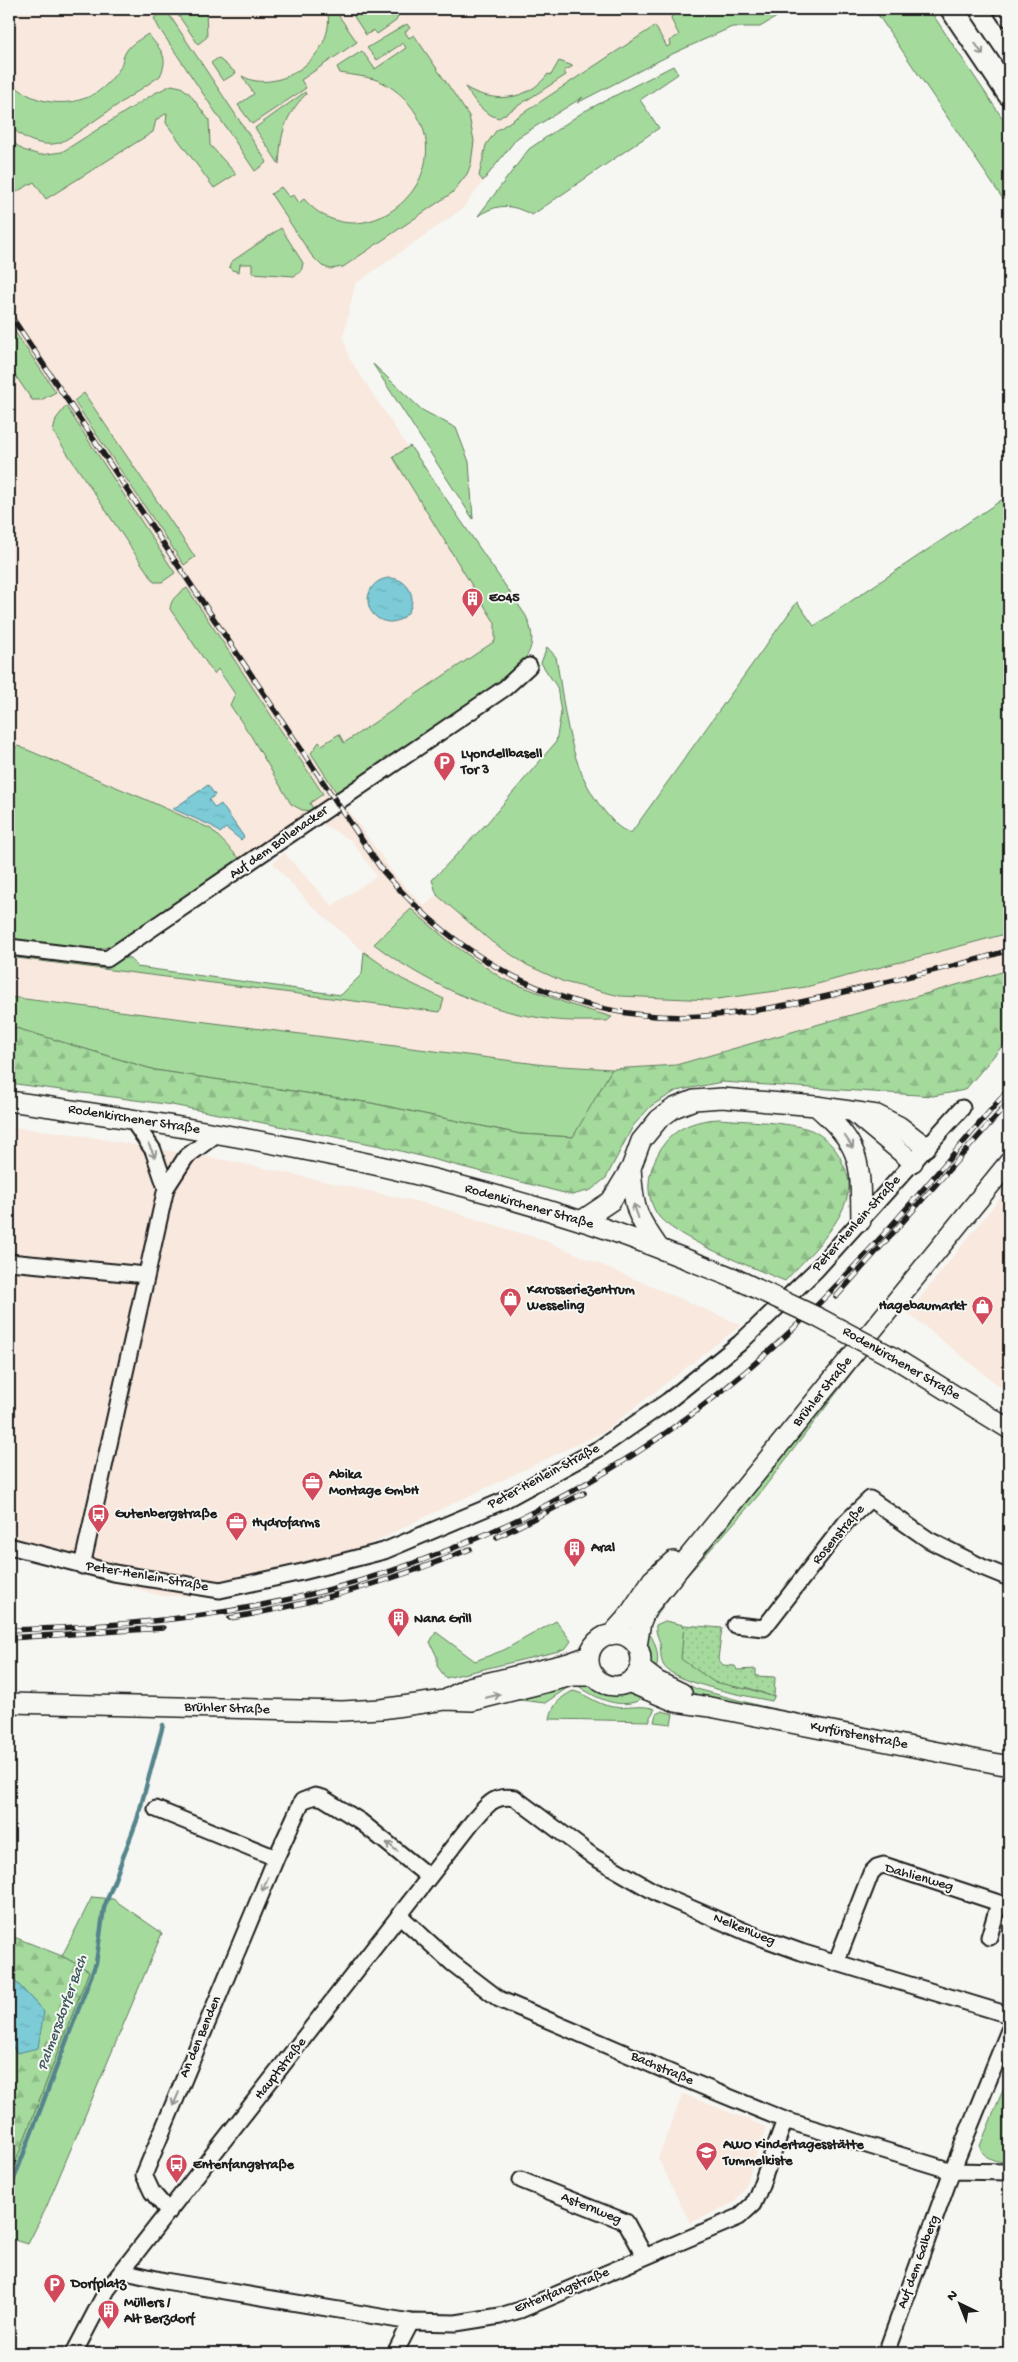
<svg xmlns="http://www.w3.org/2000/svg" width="1018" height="2362" font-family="'Gochi Hand',sans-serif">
	<defs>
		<pattern id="forest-firs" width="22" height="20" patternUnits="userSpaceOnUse" patternTransform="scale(1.25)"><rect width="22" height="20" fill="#a5da9d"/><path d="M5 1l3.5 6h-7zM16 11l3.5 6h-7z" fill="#8dba87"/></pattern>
		<pattern id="garden-dots" width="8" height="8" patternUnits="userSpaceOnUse" patternTransform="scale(1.25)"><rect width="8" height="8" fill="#a5da9d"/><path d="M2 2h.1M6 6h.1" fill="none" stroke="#8dba87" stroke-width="1.8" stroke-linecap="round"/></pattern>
		<pattern id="water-ripples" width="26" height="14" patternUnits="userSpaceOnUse" patternTransform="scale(1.25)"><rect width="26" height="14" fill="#7bcbd7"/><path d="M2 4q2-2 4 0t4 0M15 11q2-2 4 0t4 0" fill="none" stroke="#6aaeb8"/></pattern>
	</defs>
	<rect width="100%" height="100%" fill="#f6f6f2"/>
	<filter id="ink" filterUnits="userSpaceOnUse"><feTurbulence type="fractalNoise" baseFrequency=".02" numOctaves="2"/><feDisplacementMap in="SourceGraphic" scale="10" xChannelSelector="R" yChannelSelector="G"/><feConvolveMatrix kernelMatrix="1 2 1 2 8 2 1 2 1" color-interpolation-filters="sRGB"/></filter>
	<g filter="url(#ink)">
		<path fill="#f8e8dd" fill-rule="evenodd" d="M 9,9 L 729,9 L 669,41 L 671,45 L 667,47 L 665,43 L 517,138 L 462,209 L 355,284 L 343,337 L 349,358 L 521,619 L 328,799 L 329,801 L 240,859 L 211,829 L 147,800 L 18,746 L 9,752 L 9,214 L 11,212 L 9,207 L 9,196 L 35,182 L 46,199 L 155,93 L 63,152 L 40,155 L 23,150 L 9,139 L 9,120 L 15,130 L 72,136 L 160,76 L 165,66 L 127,49 L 120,68 L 106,85 L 84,98 L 64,103 L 41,101 L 16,89 L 9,80 ZM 84,393 L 113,436 L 195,558 L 74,401 ZM 53,432 L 175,573 L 162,582 L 154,581 ZM 176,595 L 270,724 L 235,694 L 170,609 L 171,602 Z
			M 347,808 L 396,877 L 424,906 L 437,895 L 492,942 L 527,965 L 564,982 L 1000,937 L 1009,933 L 1009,970 L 676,1065 L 612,1069 L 545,1065 L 9,997 L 9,957 L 440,1012 L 443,999 L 402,979 L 364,952 L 308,902 L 273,863 L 284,853 L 332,906 L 377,876 L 351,840 L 322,824 Z
			M 9,1127 L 66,1133 L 235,1162 L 428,1204 L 523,1234 L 534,1236 L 741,1325 L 603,1432 L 416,1521 L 300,1580 L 231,1596 L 163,1596 L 14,1556 L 9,1554 Z
			M 1009,1187 L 1009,1394 L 908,1313 Z
			M 683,2094 L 766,2127 L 745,2186 L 735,2202 L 690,2223 L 658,2158 Z"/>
		<path fill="#a5da9d" stroke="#607b5c" d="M 174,9 L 206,9 L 207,37 L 198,44 Z
			M 327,9 L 334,9 L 357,42 L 301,80 L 306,88 L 252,124 L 238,105 L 254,94 L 242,76 C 246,78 252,81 257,81 C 294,86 337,47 327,9 Z
			M 349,9 L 396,9 L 399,14 L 396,21 L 377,34 L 374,30 L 366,35 Z
			M 682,9 L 790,9 L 760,27 L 732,27 L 670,55 L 577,103 L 583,97 L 517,138 L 483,181 L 479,176 L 486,145 L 496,131 L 655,26 L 667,47 L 670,45 L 669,41 L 679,35 L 671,19 L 672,15 Z
			M 874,9 L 929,9 L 1009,128 L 1009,208 Z
			M 166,10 L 267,162 L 255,171 L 159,28 L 154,18 Z
			M 407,24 L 410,28 L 405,32 L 409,38 L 414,35 L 469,116 L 474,141 L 471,164 L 467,174 L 452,193 L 343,267 L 330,269 L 322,266 L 312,256 L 271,194 L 281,187 L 289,197 L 294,195 L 299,203 L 304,199 C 363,267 467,176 410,105 C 402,94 387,83 374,79 C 363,76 351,75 340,73 L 337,67 L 362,51 L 375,69 L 406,48 L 403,43 L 377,60 L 367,48 Z
			M 148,34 C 160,50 170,56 160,76 L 72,136 C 68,138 63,142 58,143 C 42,148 13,137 9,119 C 6,107 9,92 9,80 C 33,108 82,111 108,83 C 112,78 117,73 120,68 C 123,62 123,55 127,50 C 131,44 142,38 148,34 Z
			M 218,58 L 236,73 L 223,81 L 211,63 Z
			M 559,61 L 573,66 L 564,71 L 566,75 L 499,118 C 482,114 475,101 465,87 C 493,104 528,101 548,74 L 551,75 Z
			M 673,66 L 678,74 L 640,100 L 659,128 L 532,215 C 511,204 498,203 478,216 L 529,149 L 583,112 Z
			M 172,85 L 181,87 L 189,93 L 209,120 L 210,145 L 236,174 L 214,188 L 166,123 L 167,113 L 156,120 L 153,132 L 46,199 L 34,182 L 9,196 L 9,139 L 23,150 L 40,155 L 62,152 L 155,93 Z
			M 305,92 L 306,94 C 284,117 281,133 279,164 L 255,128 Z
			M 281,228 L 303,263 L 301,272 L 294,276 L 252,273 L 252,264 L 240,264 L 239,272 L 232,270 L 229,267 L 231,262 Z
			M 9,323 L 56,392 L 41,400 L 32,400 L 9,366 Z
			M 373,364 L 422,410 L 456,428 L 469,462 L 473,519 Z
			M 84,393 L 195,557 L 184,565 L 74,401 Z
			M 66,406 L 175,573 L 162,582 L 154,582 L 53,432 L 56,419 Z
			M 410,446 L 526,616 C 539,644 529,656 510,677 L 338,795 L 311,753 L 319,742 L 322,745 L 339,734 L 344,743 L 495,641 L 495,623 L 393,457 Z
			M 1009,495 L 1009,933 L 806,987 L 710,1000 L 620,996 L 564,982 L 527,965 L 492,942 L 437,895 L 432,880 L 487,823 L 556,742 L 561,713 L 557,687 L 541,663 L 547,647 L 556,657 C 566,713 568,767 605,812 C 614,822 618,829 631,833 L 797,602 L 814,626 Z
			M 187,588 L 323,794 L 310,803 L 314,811 L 302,810 L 291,804 L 251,736 L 230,705 L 235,694 L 218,669 L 214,674 L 170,609 C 171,598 178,594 187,588 Z
			M 18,746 L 147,800 L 211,829 L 240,859 L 115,945 L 96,950 L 9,940 L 9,752 Z
			M 411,909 L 451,943 L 503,979 L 571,1005 L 612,1017 L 607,1021 C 586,1021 562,1022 541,1018 C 482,1010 421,980 374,944 Z
			M 364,952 L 402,979 L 444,999 L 440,1012 L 9,957 L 9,954 L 110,966 L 124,958 L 130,958 L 137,967 L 341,995 L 362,974 Z
			M 9,997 L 545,1065 L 612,1069 L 574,1137 L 520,1134 L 371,1103 L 155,1070 L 9,1026 Z
			M 859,1359 L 861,1361 L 757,1497 L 677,1587 L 650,1624 L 649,1616 L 670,1588 L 751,1495 Z
			M 556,1621 L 571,1641 L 566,1648 L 559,1651 L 446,1678 L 437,1666 L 437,1657 L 430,1642 L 436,1632 L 475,1661 L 504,1650 Z
			M 665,1621 L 684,1625 L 682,1659 L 746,1688 L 774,1697 L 772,1701 C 751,1697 674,1683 664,1666 C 660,1660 661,1650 660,1643 C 658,1637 655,1631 656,1625 Z
			M 647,1631 C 656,1640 661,1660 655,1671 C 646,1662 642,1643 647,1631 Z
			M 663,1673 L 697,1689 L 768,1708 L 767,1709 L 698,1695 L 660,1676 Z
			M 577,1685 L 592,1685 L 602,1691 L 615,1693 L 635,1690 L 645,1693 L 638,1701 C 616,1709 594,1697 577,1685 Z
			M 570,1686 L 545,1703 L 520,1700 L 497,1701 Z
			M 573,1691 C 587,1694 595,1704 613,1707 C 627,1709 642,1704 655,1709 L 650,1717 L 650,1721 L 550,1719 C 552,1706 560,1697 573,1691 Z
			M 662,1711 L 673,1714 L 671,1724 L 654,1722 L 656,1714 Z
			M 92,1897 L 113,1899 L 162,1933 L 46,2208 L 28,2244 L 9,2238 L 9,2179 L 89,1971 L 62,1956 Z
			M 1009,2075 L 1009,2163 C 997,2161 983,2160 980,2146 Z"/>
		<path fill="url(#forest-firs)" stroke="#607b5c" d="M 1009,970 L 1009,1038 L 965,1090 L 933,1096 L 722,1082 L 676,1091 L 651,1106 L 633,1126 L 606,1178 L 591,1190 L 572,1195 L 381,1146 L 172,1105 L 9,1083 L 9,1026 L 155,1070 L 371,1103 L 520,1134 L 573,1137 L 612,1069 L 676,1065 Z
			M 719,1119 C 742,1121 791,1122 811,1130 C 824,1136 837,1148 842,1162 C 846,1170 849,1178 849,1187 C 846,1222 807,1257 785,1281 C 757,1269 671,1237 657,1214 C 644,1193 648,1172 659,1152 C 671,1129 694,1120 719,1119 Z
			M 9,1935 L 62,1956 L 89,1971 L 9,2179 L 9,2041 L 17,2053 L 44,2012 L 14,1980 L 9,1978 Z"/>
		<path fill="url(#garden-dots)" stroke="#607b5c" d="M 684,1625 L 722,1628 L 718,1659 L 723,1665 L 735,1666 L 737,1670 L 756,1669 L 756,1676 L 775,1677 L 774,1697 L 746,1687 L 746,1689 L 714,1682 L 681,1659 Z"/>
		<path fill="url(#water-ripples)" stroke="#55858c" d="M368 600a22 22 0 1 1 44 0a22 22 0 1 1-44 0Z
			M 208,785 L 215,795 L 209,800 L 215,808 L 221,804 L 244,837 L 241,840 L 226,828 L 220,833 L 212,826 L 173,809 Z
			M 9,1978 L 14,1980 L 44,2012 L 38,2048 L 17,2053 L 9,2041 Z"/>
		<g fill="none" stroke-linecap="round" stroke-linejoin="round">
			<path stroke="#55858c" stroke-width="4.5" d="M 9,2192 L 96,1963 L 104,1908 L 137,1820 L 163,1725"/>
			<defs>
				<path id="minor" d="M 9,947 L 107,959 L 505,688 L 529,666
					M 131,1118 L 153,1150 L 166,1188
					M 9,1262 L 146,1275
					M 9,1546 L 114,1573 L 220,1590 L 302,1572 L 384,1551 L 503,1501 L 600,1448 L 668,1401 L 740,1343 L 816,1270 L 962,1108
					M 82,1566 L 166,1188 L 186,1157 L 218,1133
					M 735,1625 L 764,1628 L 846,1522 L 870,1499 L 929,1540 L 982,1567 L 1009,1578
					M 156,1809 L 276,1858
					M 399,1915 L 452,1963 L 499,1999 L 692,2082 L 785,2120 L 952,2171 L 1009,2172
					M 836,1963 L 871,1873 L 877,1867 L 884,1865 L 999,1903 L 989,1937
					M 521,2180 L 626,2222 L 645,2257
					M 169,2212 L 152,2192 L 144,2175 L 276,1858 L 302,1801 L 315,1796 L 323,1798 L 360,1821 L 429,1877
					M 122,2271 L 165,2281 L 411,2322 L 456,2323 L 500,2316 L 520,2310 L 739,2217 L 753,2204 L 758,2193 L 785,2120
					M 74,2353 L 107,2290 L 473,1821 C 487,1806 493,1794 515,1798 L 594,1857 L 660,1895 L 751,1934 L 801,1952 L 1009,2015
					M 395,2353 L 411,2322
					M 886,2353 L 952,2171 L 1009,2030"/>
				<path id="major" d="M 9,1101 C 202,1128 396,1161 582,1221 C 633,1237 683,1258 734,1278
					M 816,1106 C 863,1147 860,1162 861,1221
					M 853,1112 L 913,1162
					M 631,1168 C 634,1209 635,1214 659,1248
					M 581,1221 L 611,1201 L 631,1168 L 641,1141 L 659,1119 L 674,1108 L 694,1100 L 722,1098 L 816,1106 L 877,1115 L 899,1126 L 926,1147
					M 896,1359 L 1009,1429
					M589 1660a26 26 0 1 1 52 0a26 26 0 1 1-52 0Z
					M 611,1635 L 628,1616 L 652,1580 L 673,1561
					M 637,1646 L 641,1622 L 647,1608 L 1009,1162
					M 640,1668 L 657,1681 L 682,1693
					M 628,1682 L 676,1702 L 710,1707 L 1009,1766
					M 445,1700 L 469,1687 L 569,1663 L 589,1656
					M 9,1703 L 342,1711 L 381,1709 L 445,1700 L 472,1701 L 572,1676 L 594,1676"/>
				<path id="highway" d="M 952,9 L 1009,94
					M 1005,9 L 1009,15"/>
			</defs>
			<use href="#minor" stroke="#1c1c1c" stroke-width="19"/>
			<use href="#major" stroke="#1c1c1c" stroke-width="22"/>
			<use href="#highway" stroke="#1c1c1c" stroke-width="26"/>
			<use href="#minor" stroke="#f6f6f2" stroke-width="15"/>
			<use href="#major" stroke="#f6f6f2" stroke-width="19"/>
			<use href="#highway" stroke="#f6f6f2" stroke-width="22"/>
			<defs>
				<path id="rail" d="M 9,313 L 382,870 C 464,966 575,1024 703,1016 C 760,1013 815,999 870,986 C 916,974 964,965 1009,950
					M 836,1297 L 1009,1102
					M 497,1537 L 584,1493
					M 230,1618 C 313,1604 392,1581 470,1549
					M 9,1630 C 92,1627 175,1622 257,1606 C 457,1568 647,1469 794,1328 C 871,1254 939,1170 1009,1089
					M 9,1638 L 163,1628"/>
			</defs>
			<use href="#rail" stroke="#1c1c1c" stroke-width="5.5"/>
			<use href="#rail" stroke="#f6f6f2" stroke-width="4" stroke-dasharray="11" stroke-linecap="butt"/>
			<defs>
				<path id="major-bridge" d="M 734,1278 L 817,1317 L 896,1359"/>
			</defs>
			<use href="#major-bridge" stroke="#1c1c1c" stroke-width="22" stroke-linecap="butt"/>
			<use href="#major-bridge" stroke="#f6f6f2" stroke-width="19"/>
		</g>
		<defs><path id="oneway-shaft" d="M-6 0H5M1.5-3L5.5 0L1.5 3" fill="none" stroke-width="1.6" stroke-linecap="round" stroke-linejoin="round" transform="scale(1.25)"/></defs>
		<g stroke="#949492">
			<use href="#oneway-shaft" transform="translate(979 49) rotate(56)"/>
			<use href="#oneway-shaft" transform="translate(849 1142) rotate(56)"/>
			<use href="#oneway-shaft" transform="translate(152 1151) rotate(64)"/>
			<use href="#oneway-shaft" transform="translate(636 1211) rotate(-109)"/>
			<use href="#oneway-shaft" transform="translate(493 1696) rotate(-14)"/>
			<use href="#oneway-shaft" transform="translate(392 1847) rotate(-141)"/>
			<use href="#oneway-shaft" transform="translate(265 1884) rotate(113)"/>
			<use href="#oneway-shaft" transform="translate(176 2099) rotate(113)"/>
		</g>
	</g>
	<defs>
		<symbol id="building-pin" viewBox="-11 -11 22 30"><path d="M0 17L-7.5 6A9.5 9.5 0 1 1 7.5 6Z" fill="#d1495b" stroke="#f6f6f2"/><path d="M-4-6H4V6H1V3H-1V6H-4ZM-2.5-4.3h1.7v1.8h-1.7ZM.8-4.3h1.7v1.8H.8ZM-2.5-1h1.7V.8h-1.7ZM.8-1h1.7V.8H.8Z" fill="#fff"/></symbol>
		<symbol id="parking-pin" viewBox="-11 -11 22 30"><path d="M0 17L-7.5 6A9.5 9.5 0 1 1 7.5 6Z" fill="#d1495b" stroke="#f6f6f2"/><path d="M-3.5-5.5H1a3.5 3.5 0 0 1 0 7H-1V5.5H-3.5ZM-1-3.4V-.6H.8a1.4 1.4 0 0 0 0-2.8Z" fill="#fff"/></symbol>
		<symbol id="shop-pin" viewBox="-11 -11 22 30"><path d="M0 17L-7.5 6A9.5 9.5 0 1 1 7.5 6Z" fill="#d1495b" stroke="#f6f6f2"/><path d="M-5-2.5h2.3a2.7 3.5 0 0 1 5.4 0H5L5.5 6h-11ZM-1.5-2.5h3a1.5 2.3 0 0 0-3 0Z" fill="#fff"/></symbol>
		<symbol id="office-pin" viewBox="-11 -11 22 30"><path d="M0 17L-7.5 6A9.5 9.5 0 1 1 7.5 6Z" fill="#d1495b" stroke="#f6f6f2"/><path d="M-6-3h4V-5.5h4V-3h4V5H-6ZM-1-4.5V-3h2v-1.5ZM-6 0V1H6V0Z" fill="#fff"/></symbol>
		<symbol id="bus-pin" viewBox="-11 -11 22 30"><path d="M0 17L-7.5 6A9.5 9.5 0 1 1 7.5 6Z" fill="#d1495b" stroke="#f6f6f2"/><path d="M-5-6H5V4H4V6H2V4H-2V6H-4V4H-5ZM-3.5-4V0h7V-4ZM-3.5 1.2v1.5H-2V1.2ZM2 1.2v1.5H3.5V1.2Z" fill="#fff"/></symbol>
		<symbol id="school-pin" viewBox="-11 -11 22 30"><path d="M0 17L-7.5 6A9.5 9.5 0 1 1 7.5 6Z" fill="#d1495b" stroke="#f6f6f2"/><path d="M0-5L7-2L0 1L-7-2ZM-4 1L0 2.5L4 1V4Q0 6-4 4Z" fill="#fff"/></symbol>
	</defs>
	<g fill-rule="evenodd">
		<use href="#building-pin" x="460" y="586" width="25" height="34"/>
		<use href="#parking-pin" x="432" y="750" width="25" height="34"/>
		<use href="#shop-pin" x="498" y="1286" width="25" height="34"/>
		<use href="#shop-pin" x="970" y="1294" width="25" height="34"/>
		<use href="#office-pin" x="300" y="1470" width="25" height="34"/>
		<use href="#bus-pin" x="86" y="1502" width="25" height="34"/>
		<use href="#office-pin" x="224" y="1510" width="25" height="34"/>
		<use href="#building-pin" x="562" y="1536" width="25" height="34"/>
		<use href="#building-pin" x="386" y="1606" width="25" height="34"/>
		<use href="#school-pin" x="694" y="2140" width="25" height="34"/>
		<use href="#bus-pin" x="164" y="2152" width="25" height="34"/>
		<use href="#parking-pin" x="42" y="2272" width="25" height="34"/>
		<use href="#building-pin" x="96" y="2298" width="25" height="34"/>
	</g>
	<g text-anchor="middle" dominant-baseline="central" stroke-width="4" stroke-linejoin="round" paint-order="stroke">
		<g font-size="14" font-weight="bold" fill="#1c1c1c" stroke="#f6f6f2" text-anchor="start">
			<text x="489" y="598">E045</text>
			<text x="461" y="754">Lyondellbasell<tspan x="461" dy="16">Tor 3</tspan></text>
			<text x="527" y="1290">Karosseriezentrum<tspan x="527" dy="16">Wesseling</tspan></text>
			<text x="966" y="1306" text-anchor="end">Hagebaumarkt</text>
			<text x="329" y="1475">Abika<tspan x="329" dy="16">Montage GmbH</tspan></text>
			<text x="115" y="1514">Gutenbergstraße</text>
			<text x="252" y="1523">Hydrofarms</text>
			<text x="591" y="1548">Aral</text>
			<text x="414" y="1619">Nana Grill</text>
			<text x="723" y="2145">AWO Kindertagesstätte<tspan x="723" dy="16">Tummelkiste</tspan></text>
			<text x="193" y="2165">Entenfangstraße</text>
			<text x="71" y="2284">Dorfplatz</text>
			<text x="124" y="2303">Müllers /<tspan x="124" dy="16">Alt Berzdorf</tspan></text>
		</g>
		<g font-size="14" fill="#1c1c1c" stroke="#f6f6f2">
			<text transform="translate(279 843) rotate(-35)">Auf dem Bollenacker</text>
			<text transform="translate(134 1120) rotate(9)">Rodenkirchener Straße</text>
			<text transform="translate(529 1207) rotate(16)">Rodenkirchener Straße</text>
			<text transform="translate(857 1224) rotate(-48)">Peter-Henlein-Straße</text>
			<text transform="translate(901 1364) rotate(30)">Rodenkirchener Straße</text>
			<text transform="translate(823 1392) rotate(-51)">Brühler Straße</text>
			<text transform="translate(544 1477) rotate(-28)">Peter-Henlein-Straße</text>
			<text transform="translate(839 1535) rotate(-50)">Rosenstraße</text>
			<text transform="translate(147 1577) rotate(10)">Peter-Henlein-Straße</text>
			<text transform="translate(227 1709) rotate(2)">Brühler Straße</text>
			<text transform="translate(859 1736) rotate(11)">Kurfürstenstraße</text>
			<text transform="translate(919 1878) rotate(16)">Dahlienweg</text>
			<text transform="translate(744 1930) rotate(22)">Nelkenweg</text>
			<text transform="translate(201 2037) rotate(-67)">An den Benden</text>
			<text transform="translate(281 2069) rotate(-52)">Hauptstraße</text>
			<text transform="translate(662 2069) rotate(23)">Bachstraße</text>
			<text transform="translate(591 2209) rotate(22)">Asternweg</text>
			<text transform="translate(919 2262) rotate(-70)">Auf dem Galberg</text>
			<text transform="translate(562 2291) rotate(-22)">Entenfangstraße</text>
		</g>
		<g font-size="15" font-style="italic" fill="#3d595d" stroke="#f6f6f2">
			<text transform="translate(63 2013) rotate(-70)">Palmersdorfer Bach</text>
		</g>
	</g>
	<rect width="1018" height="2362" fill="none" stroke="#f6f6f2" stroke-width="30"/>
	<rect x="15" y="15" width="988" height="2332" fill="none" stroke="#1c1c1c" stroke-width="2" filter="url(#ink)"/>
	<g transform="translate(960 2304) rotate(317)" stroke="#f6f6f2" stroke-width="4" paint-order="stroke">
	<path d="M0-4L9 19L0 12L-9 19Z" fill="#1c1c1c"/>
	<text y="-8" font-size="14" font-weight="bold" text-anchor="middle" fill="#1c1c1c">N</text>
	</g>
</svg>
